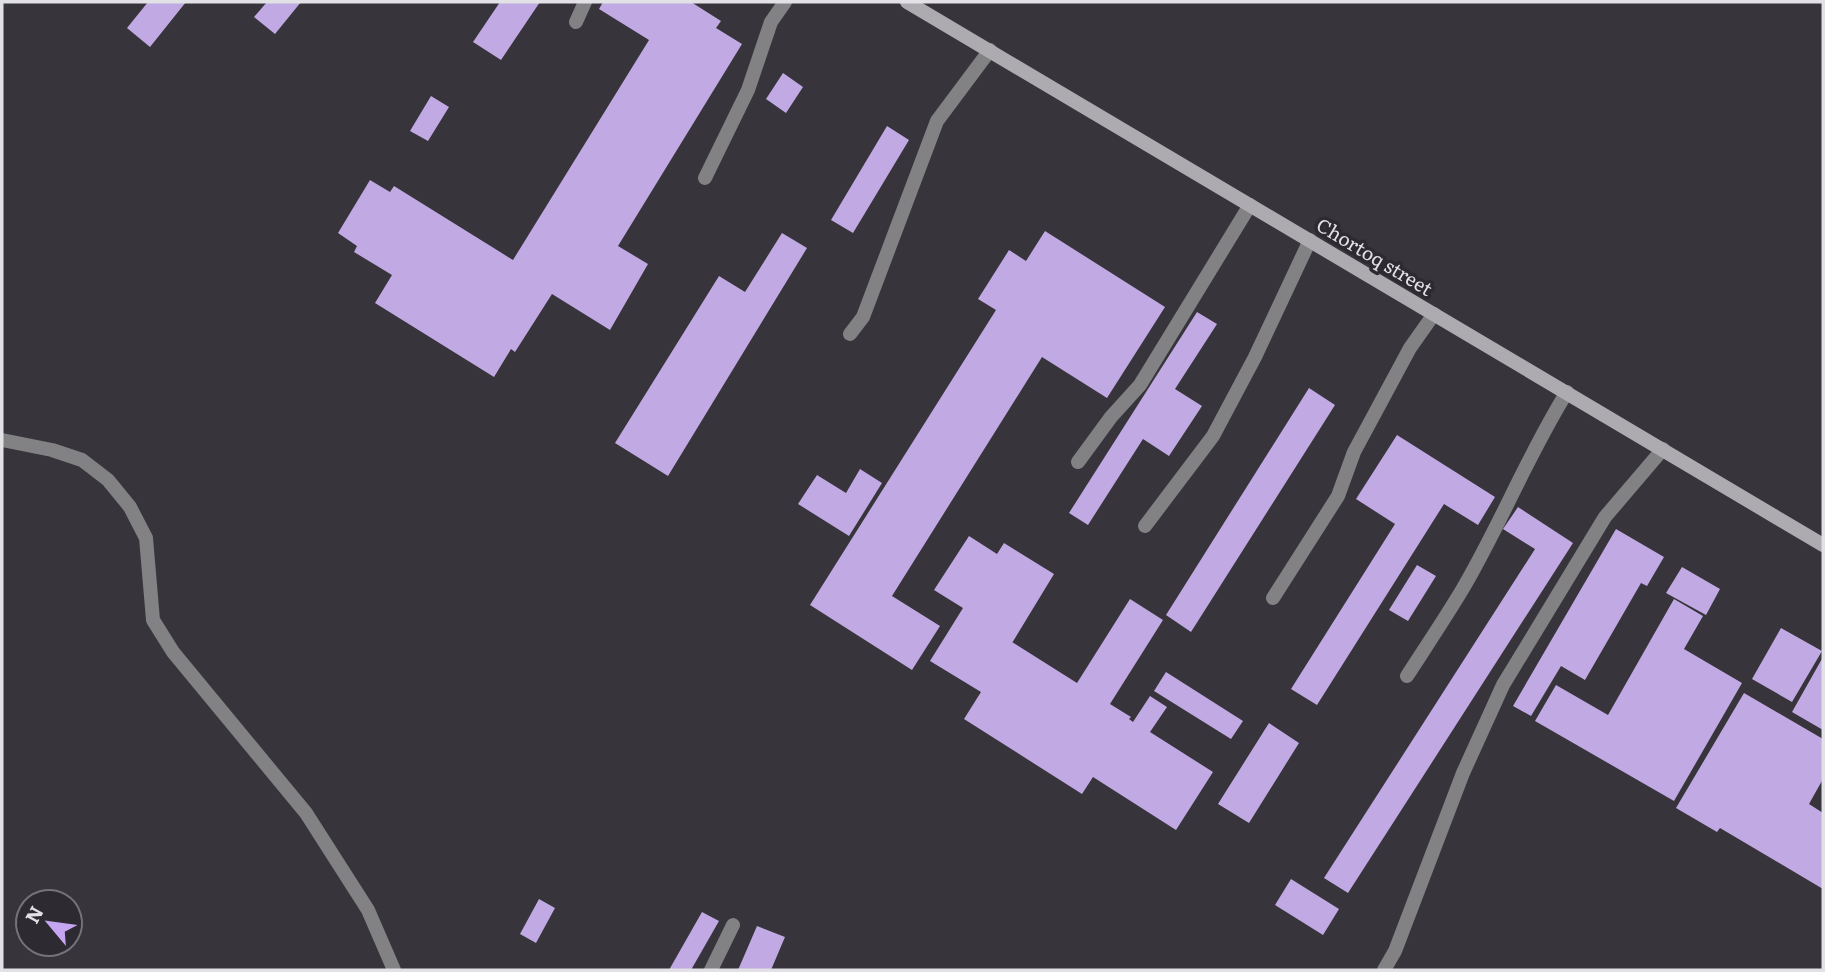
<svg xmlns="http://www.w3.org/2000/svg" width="1825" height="972" font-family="Literata,serif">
	<rect width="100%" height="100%" fill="#37343b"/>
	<path fill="#c1a9e3" d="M 148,2 L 186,2 L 150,47 L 127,28 Z
		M 267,2 L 301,2 L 275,34 L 254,17 Z
		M 500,2 L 540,2 L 501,60 L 473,42 Z
		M 603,2 L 691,2 L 721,21 L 716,28 L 742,44 L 618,246 L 648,264 L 610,330 L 552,294 L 515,352 L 511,349 L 494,377 L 375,303 L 392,275 L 354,252 L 357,246 L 338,233 L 370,180 L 390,192 L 394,186 L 513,260 L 649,40 L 599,9 Z
		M 783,73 L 803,87 L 786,113 L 766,99 Z
		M 431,96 L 449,107 L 428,141 L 410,131 Z
		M 887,126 L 909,140 L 853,233 L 831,220 Z
		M 1045,231 L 1165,307 L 1107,398 L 1042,357 L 892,596 L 940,626 L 912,670 L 810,605 L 996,310 L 978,299 L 1009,250 L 1026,261 Z
		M 782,233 L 807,248 L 668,476 L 615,443 L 719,276 L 745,292 Z
		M 1197,312 L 1217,324 L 1175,389 L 1202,406 L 1169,456 L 1143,439 L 1088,525 L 1069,513 Z
		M 1309,388 L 1335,405 L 1191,632 L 1166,615 Z
		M 1397,435 L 1495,497 L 1478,525 L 1444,504 L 1317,705 L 1291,689 L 1395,524 L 1356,499 Z
		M 860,469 L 882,483 L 849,536 L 798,504 L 817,475 L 846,493 Z
		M 1518,507 L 1573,543 L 1348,893 L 1324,878 L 1535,549 L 1503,529 Z
		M 1616,529 L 1664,557 L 1647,586 L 1641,583 L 1585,680 L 1561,666 L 1531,716 L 1513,706 Z
		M 969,536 L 997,554 L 1004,543 L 1054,574 L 1006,653 L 1012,642 L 1077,683 L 1130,599 L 1163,620 L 1110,704 L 1131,717 L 1129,719 L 1133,722 L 1150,696 L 1167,707 L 1150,732 L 1213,772 L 1176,830 L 1093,777 L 1082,794 L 964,719 L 981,692 L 930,661 L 963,608 L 934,590 Z
		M 1417,565 L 1436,576 L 1408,621 L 1389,610 Z
		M 1682,567 L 1720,589 L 1706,615 L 1666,593 Z
		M 1674,599 L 1703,616 L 1684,649 L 1742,683 L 1674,801 L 1535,721 L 1556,685 L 1608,715 Z
		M 1781,628 L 1822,651 L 1792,702 L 1752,679 Z
		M 1823,657 L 1823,730 L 1792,712 Z
		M 1166,672 L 1243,721 L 1231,739 L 1154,691 Z
		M 1744,693 L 1823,739 L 1823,779 L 1809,804 L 1823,813 L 1823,889 L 1720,828 L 1717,832 L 1676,808 Z
		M 1269,723 L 1299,743 L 1249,823 L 1218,804 Z
		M 1291,879 L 1339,909 L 1323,935 L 1275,905 Z
		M 539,899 L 555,908 L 536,943 L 520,934 Z
		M 702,912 L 719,921 L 691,970 L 669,970 Z
		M 757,926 L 785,937 L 771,970 L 738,970 Z"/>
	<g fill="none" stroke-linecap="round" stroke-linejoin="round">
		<path stroke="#828184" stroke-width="14" d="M 576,22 L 585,2
			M 705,178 L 748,90 L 771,22 L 785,2
			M 850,334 L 863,317 L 937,121 L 990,50
			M 1078,462 L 1111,417 L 1140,385 L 1250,205
			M 1145,526 L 1213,436 L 1255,357 L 1310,240
			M 1273,598 L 1338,496 L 1354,452 L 1410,348 L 1434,314
			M 1407,676 C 1425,648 1444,620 1462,590 C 1500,526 1527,456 1567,392
			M 711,970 L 733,925
			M 1384,970 L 1395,951 L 1463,773 L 1503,685 L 1605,517 L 1663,449"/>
		<path stroke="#828184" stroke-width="14" d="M 2,440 L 52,450 L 82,460 L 108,480 L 130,507 L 146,538 L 153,620 L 173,652 L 306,813 L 368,910 L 394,970"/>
		<path stroke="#adabb0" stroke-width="14" d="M 907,2 L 1823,545"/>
	</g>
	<g text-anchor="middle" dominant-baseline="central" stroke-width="7" stroke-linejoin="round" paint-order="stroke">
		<g font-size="19" fill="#e2e1e5" stroke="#2d2a31">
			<text transform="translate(1375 256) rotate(31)">Chortoq street</text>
		</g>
	</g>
	<rect width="1825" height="972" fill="none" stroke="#e2e1e5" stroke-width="7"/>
	<g transform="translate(49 923) rotate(299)"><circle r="33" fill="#2d2a31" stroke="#757379" stroke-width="2"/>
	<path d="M0-5L12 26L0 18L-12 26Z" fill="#c6a6f0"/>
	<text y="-10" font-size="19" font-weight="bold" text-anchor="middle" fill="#e2e1e5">N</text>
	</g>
</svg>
